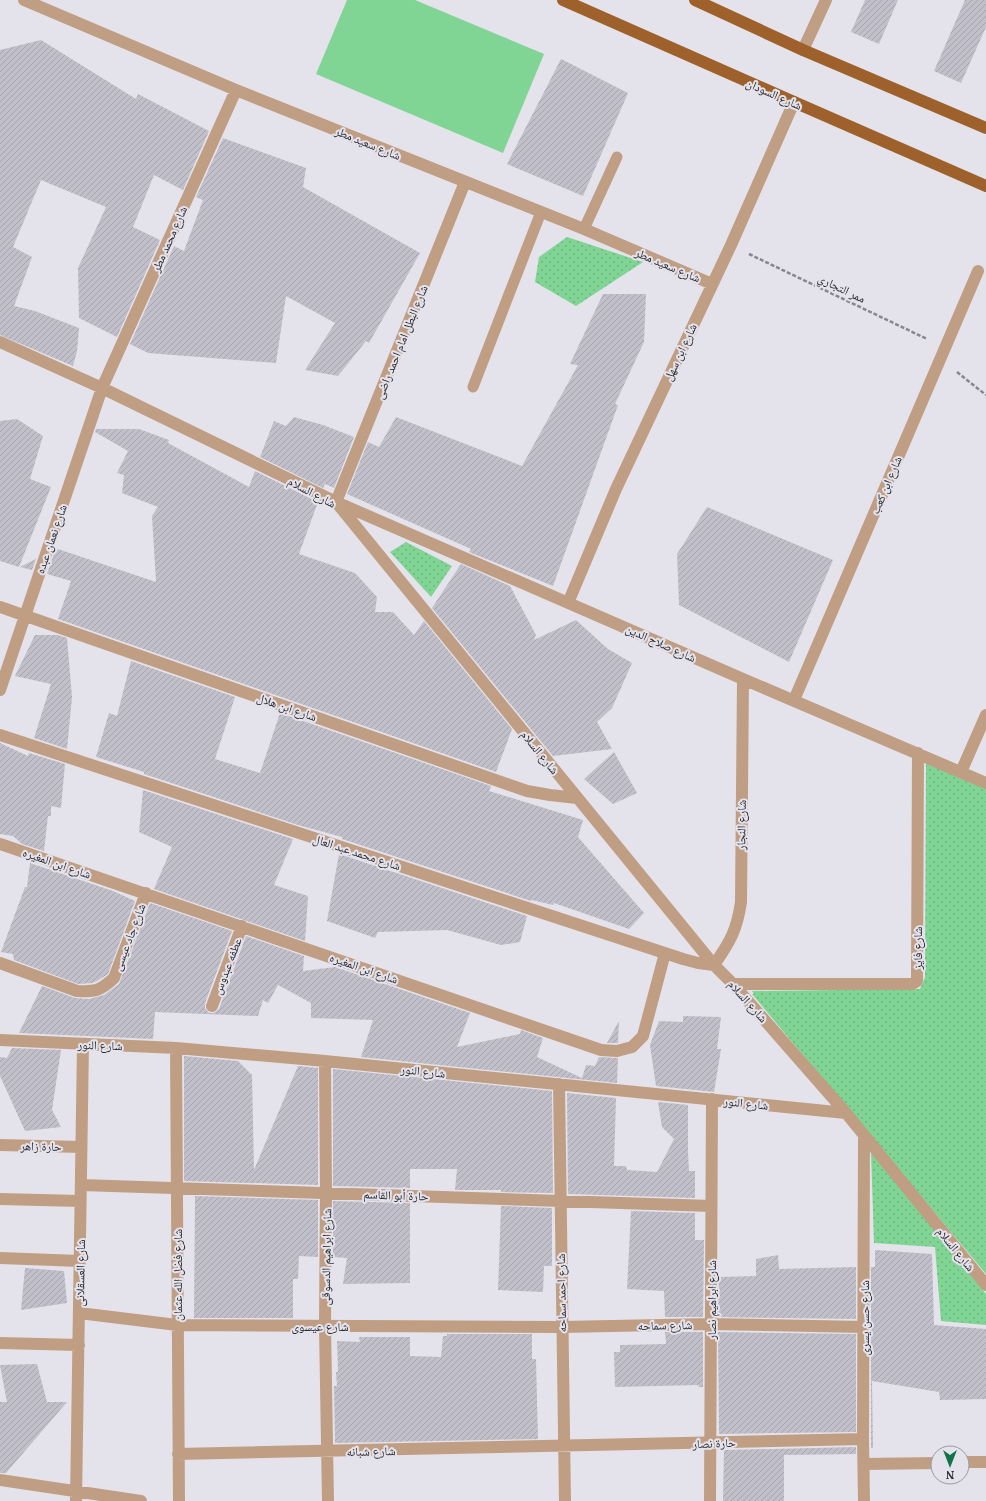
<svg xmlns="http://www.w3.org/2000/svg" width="986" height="1501" font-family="'PT Serif','Noto Naskh Arabic',serif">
	<defs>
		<pattern id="grass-dots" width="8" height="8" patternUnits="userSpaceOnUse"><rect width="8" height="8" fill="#80d494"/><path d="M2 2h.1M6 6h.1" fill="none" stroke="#6fb680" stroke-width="1.8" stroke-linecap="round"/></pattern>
		<pattern id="building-hatch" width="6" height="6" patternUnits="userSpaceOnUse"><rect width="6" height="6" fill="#c1c0ca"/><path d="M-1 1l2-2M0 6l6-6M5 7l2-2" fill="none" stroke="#a6a5ae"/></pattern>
	</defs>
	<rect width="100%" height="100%" fill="#e4e3ec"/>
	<path fill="url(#grass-dots)" d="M 567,237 L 643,262 L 576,306 L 535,282 L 539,257 Z
		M 406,542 L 452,566 L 431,597 L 390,552 Z
		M 926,757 L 986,783 L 986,1274 L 752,994 L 754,994 L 752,991 L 920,989 L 925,977 Z
		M 871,1152 L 986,1294 L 986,1325 L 941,1321 L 935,1247 L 874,1243 Z"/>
	<path fill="#80d494" d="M 347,0 L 415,0 L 544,54 L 503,153 L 316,74 Z"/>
	<path fill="url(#building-hatch)" d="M 865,0 L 898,0 L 879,44 L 851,32 Z
		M 965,0 L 986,0 L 986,27 L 961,83 L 934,71 Z
		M 41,40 L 136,99 L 138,94 L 209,131 L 183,190 L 154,175 L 133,227 L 160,240 L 117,337 L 79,318 L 78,268 L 106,207 L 41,180 L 13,247 L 32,257 L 14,306 L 35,311 L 79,328 L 77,351 L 73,366 L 0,335 L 0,50 Z
		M 561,59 L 628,93 L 583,196 L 507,164 Z
		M 223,138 L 306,168 L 303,187 L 420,253 L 369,343 L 366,341 L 338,376 L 305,370 L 335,323 L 286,296 L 276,363 L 148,353 L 130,344 L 174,246 L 184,251 L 203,200 L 196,197 Z
		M 603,294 L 646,294 L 644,342 L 615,404 L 618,405 L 553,586 L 469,552 L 471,549 L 347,494 L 368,442 L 379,447 L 396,417 L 522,466 L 578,365 L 570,364 Z
		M 294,417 L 323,425 L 354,437 L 334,488 L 325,484 L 323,488 L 260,457 L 274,421 L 286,426 Z
		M 17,419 L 43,436 L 30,479 L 51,487 L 19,567 L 0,561 L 0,421 Z
		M 96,429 L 139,429 L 169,440 L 168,443 L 249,487 L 255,471 L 318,502 L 299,554 L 355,573 L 377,597 L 375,612 L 393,612 L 414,635 L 424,621 L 512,729 L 496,772 L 58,619 L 71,581 L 47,574 L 55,551 L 58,549 L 156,582 L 152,516 L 158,507 L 122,493 L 124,475 L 117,473 L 128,451 L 95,432 Z
		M 707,507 L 833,560 L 789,662 L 679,605 L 677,554 Z
		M 36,559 L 32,570 L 20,567 Z
		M 461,564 L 510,586 L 536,635 L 534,640 L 576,620 L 608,649 L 632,663 L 612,708 L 597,722 L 612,749 L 553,756 L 432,608 Z
		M 35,635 L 58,635 L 67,638 L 72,697 L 67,749 L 34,738 L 51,684 L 15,676 Z
		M 131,661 L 235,697 L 215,759 L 260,773 L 280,713 L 491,786 L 489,791 L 583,820 L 578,837 L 644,913 L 629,929 L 554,903 L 553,905 L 532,900 L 531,901 L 342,839 L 342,837 L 298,825 L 144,774 L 144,772 L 96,757 L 109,713 L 117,716 Z
		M 0,743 L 28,756 L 29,753 L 65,764 L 61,808 L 51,806 L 51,816 L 48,816 L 44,851 L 22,844 L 13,836 L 0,834 Z
		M 614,752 L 637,793 L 613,804 L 584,779 Z
		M 143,790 L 293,839 L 274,885 L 308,896 L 305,941 L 154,889 L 172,847 L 139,832 Z
		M 339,854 L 527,916 L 520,942 L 501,945 L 447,930 L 378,932 L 375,938 L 327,921 Z
		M 30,863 L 113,891 L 135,901 L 108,974 L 97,981 L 92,983 L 78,984 L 14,960 L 13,954 L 1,952 L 25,887 L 27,887 Z
		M 150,903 L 232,931 L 205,1003 L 205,1008 L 209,1013 L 214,1013 L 219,1009 L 246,936 L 304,956 L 303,971 L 335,967 L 470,1013 L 457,1047 L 520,1034 L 521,1030 L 543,1038 L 537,1057 L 582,1078 L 586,1065 L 595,1066 L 599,1057 L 618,1058 L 617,1083 L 361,1057 L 373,1020 L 311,1018 L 311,1003 L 278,985 L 268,1003 L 263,1000 L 258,1016 L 155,1012 L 153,1039 L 19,1033 L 42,986 L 75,998 L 89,999 L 104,995 L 119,984 Z
		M 683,1016 L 721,1017 L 717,1049 L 721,1049 L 714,1092 L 656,1086 L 650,1045 L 659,1021 L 683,1022 Z
		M 619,1021 L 618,1043 L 607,1043 Z
		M 12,1048 L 61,1050 L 52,1110 L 61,1127 L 25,1131 L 0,1076 L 0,1057 L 7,1058 Z
		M 184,1056 L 238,1061 L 252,1075 L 254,1170 L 298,1066 L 318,1068 L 318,1185 L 184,1181 Z
		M 333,1069 L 552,1091 L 553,1193 L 501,1192 L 501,1190 L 455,1190 L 457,1169 L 410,1169 L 410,1188 L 333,1186 Z
		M 567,1093 L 616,1098 L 614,1166 L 626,1166 L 627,1170 L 657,1172 L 674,1139 L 662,1127 L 658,1102 L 688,1105 L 688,1152 L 689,1171 L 695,1171 L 695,1198 L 568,1194 Z
		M 195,1196 L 318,1200 L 318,1257 L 299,1256 L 298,1279 L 293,1279 L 293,1318 L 194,1318 Z
		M 333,1201 L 410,1203 L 410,1283 L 343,1284 L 347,1258 L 333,1257 Z
		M 501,1206 L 552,1208 L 552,1266 L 544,1266 L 543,1292 L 498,1290 Z
		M 631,1211 L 695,1213 L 695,1240 L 704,1240 L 703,1317 L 665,1317 L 664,1291 L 627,1289 Z
		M 875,1250 L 932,1254 L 934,1325 L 986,1329 L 986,1399 L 940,1400 L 939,1392 L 872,1381 L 873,1448 L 871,1448 L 871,1267 L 875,1267 Z
		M 778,1255 L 779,1269 L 856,1267 L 856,1319 L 718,1317 L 719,1277 L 756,1276 L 756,1259 Z
		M 25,1268 L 64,1271 L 67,1303 L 21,1310 Z
		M 665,1332 L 703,1332 L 703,1387 L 698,1387 L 699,1385 L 615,1387 L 614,1352 L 620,1352 L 620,1345 L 666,1344 Z
		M 718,1332 L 856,1334 L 856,1432 L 719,1434 Z
		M 447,1334 L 532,1334 L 532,1359 L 536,1359 L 538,1439 L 335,1443 L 334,1386 L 337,1386 L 336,1372 L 338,1372 L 337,1341 L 360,1342 L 359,1337 L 410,1337 L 410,1356 L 441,1357 L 443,1336 L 447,1336 Z
		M 37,1364 L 47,1402 L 67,1402 L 6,1473 L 0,1473 L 0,1402 L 7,1402 L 0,1365 Z
		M 856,1447 L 856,1454 L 784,1455 L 784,1501 L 723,1501 L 724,1450 Z"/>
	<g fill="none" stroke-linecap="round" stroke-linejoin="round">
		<path stroke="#87868d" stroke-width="2.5" stroke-dasharray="4 2" stroke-linecap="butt" d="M 749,254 L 927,339
			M 957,372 L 986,395"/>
		<path stroke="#c09e83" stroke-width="11" d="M 584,229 L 617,157
			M 473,387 L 541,212"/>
		<path stroke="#c09e83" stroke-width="12" d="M 24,0 L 236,90 L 584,229 L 712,284
			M 803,50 L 826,0
			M 465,182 L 336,502 L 743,679 L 986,783
			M 0,342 L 102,388 L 336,502 L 714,965 L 733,984 L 846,1113 L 986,1285
			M 568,603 L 616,489 L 731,245 L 794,102
			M 0,607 L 527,791 L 550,795 L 577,798
			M 0,690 L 102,388 L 236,90
			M 794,700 L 978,271
			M 0,735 L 683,959 L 698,963 L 714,965 C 730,942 737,930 741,902 L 743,679
			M 961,772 L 986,715
			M 0,844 L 601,1050 L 617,1051 L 632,1047 L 643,1036 L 665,953
			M 0,963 L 77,991 C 95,992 100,991 114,978 L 146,893
			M 733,984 L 912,984 L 917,981 L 918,753
			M 212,1006 L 242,926
			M 0,1040 L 176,1048 L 325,1061 L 846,1113
			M 176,1048 L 179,1501
			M 325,1061 L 326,1193 L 325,1326 L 328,1501
			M 559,1084 L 565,1501
			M 864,1135 L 863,1439 L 864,1501
			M 0,1145 L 81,1147
			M 81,1185 L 711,1206
			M 0,1199 L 80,1201
			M 0,1258 L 80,1261
			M 79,1313 L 177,1325 L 562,1327 L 711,1324 L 864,1327
			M 0,1343 L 79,1345
			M 178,1454 L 863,1439
			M 962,1462 L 986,1462
			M 864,1464 L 938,1463
			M 0,1480 L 141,1501
			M 76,1501 L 83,1044
			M 710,1501 L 712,1099"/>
		<path stroke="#9e612b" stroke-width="12" d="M 563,0 L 794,102 L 986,186
			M 695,0 L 803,50 L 986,128"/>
	</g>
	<g text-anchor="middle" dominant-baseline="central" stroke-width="4" stroke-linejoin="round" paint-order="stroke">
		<g font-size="12" fill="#2a292d" stroke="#e4e3ec">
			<text transform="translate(774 94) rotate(24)">شارع السودان</text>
			<text transform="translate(368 143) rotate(22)">شارع سعيد مطر</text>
			<text transform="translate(169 239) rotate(-66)">شارع محمد مطر</text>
			<text transform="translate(668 265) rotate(23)">شارع سعيد مطر</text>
			<text transform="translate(842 288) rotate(26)">ممر التجاري</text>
			<text transform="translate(401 342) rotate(-68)">شارع البطل امام احمد راضى</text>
			<text transform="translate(680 352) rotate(-65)">شارع ابن سهل</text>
			<text transform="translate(886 485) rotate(-67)">شارع ابن كعب</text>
			<text transform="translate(312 492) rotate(28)">شارع السلام</text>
			<text transform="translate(51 539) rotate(-71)">شارع نعمان عبده</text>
			<text transform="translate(661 643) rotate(24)">شارع صلاح الدين</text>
			<text transform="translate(287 707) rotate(19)">شارع ابن هلال</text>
			<text transform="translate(540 752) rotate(51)">شارع السلام</text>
			<text transform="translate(741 825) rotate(-89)">شارع النجار</text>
			<text transform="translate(357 852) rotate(18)">شارع محمد عبد العال</text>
			<text transform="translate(57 863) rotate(19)">شارع ابن المغيره</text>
			<text transform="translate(129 937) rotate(-69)">شارع جاد عيسى</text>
			<text transform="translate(917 948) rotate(-90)">شارع فايز</text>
			<text transform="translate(227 966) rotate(-69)">عطفه عبدوس</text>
			<text transform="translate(364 968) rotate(19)">شارع ابن المغيره</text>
			<text transform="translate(748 1001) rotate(48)">شارع السلام</text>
			<text transform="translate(100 1045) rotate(2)">شارع النور</text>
			<text transform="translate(423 1071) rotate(6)">شارع النور</text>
			<text transform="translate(746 1103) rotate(6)">شارع النور</text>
			<text transform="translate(41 1146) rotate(1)">حارة زاهر</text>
			<text transform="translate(396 1195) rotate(2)">حارة أبو القاسم</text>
			<text transform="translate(956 1249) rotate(51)">شارع السلام</text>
			<text transform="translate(326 1257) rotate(-89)">شارع ابراهيم الدسوقى</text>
			<text transform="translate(80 1273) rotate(-89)">شارع العسقلانى</text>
			<text transform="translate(177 1275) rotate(-90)">شارع فضل الله عثمان</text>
			<text transform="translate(561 1293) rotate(-91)">شارع احمد سماحه</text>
			<text transform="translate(711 1300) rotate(-90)">شارع ابراهيم نصار</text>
			<text transform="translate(864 1318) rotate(-90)">شارع حسن يسرى</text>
			<text transform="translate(665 1325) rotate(-1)">شارع سماحه</text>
			<text x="320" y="1326">شارع عيسوى</text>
			<text transform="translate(714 1443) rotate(-2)">حارة نصار</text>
			<text transform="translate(371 1451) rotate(-1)">شارع شبانه</text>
		</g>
	</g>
	<g transform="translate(950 1465) rotate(180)"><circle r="19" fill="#e4e3ec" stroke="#9a99a0"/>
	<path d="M0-3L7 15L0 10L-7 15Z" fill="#11734a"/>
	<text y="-6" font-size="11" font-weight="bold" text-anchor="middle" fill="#2a292d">N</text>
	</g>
</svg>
